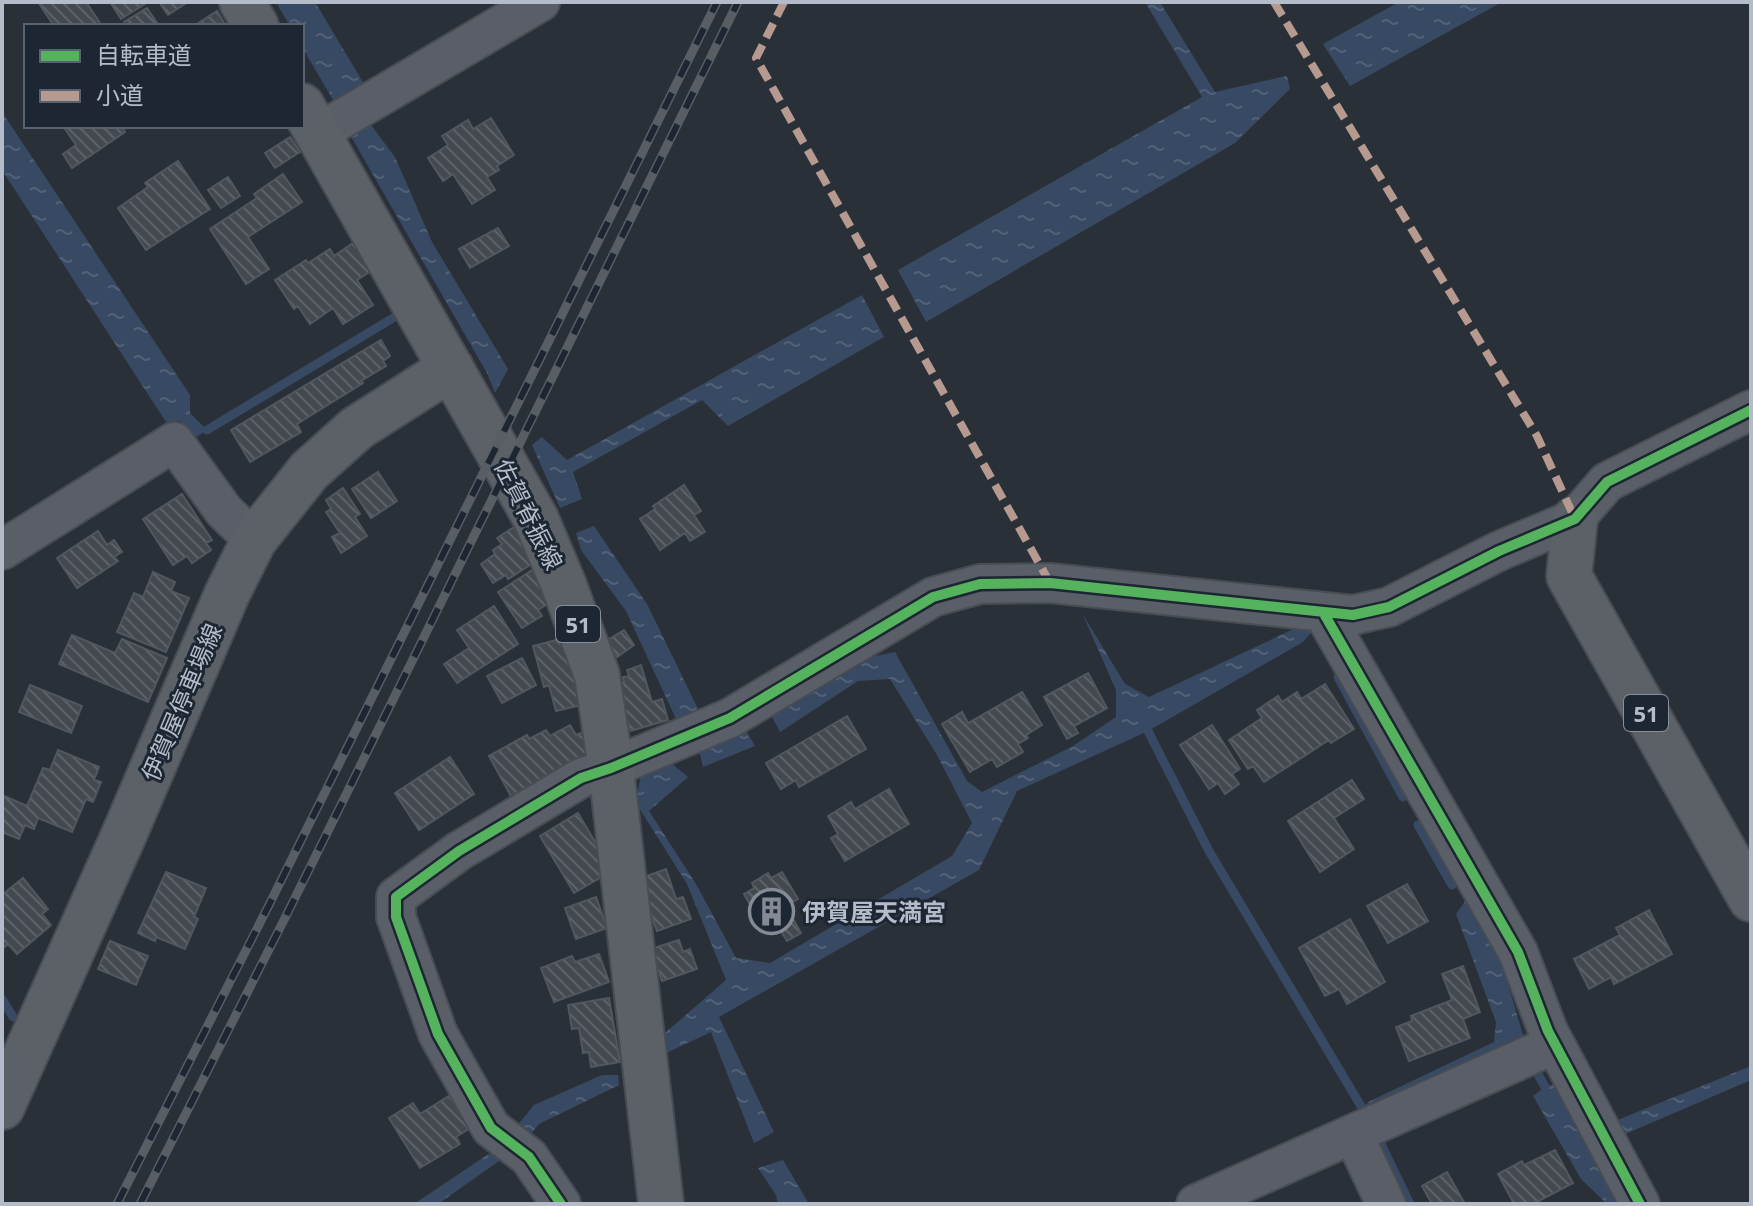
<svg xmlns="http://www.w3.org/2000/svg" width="1753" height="1206" font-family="'Noto Sans','Noto Sans JP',sans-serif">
	<defs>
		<pattern id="water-ripples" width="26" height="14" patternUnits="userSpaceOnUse" patternTransform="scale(2)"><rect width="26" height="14" fill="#384963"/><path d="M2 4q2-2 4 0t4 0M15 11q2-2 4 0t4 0" fill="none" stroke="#526178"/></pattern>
		<pattern id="building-back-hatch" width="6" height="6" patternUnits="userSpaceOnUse" patternTransform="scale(2)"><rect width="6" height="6" fill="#444950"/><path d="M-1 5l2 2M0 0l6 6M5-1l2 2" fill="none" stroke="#5d6168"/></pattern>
	</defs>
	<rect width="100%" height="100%" fill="#2a3038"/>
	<path fill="url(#water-ripples)" d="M 276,2 L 315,2 L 367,89 L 336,105 L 302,47 L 302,26 L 290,26 Z
		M 1145,2 L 1160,2 L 1215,92 L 1287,76 L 1290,89 L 1235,143 L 926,322 L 898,270 L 1202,97 Z
		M 1399,2 L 1502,2 L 1350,86 L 1323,44 Z
		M 2,112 L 190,395 L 190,413 L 207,430 L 195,438 L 180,421 L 168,425 L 2,170 Z
		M 368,121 L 395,157 L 432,242 L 508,369 L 495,393 L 487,373 L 349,133 Z
		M 862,295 L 884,337 L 728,426 L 702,400 L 573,472 L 582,499 L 560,508 L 532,445 L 542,437 L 567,460 Z
		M 594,526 L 647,604 L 701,715 L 676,719 L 626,611 L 581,550 L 576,533 Z
		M 1082,613 L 1125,684 L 1149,697 L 1300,626 L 1316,627 L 1303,642 L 1148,731 L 1017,791 L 979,870 L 719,1017 L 774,1132 L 754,1143 L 711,1032 L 662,1055 L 657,1040 L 726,980 L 687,884 L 636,803 L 641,773 L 670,762 L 688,777 L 649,811 L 696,884 L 736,958 L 770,963 L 952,856 L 972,823 L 937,755 L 890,679 L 858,681 L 780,732 L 769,711 L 850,661 L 895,652 L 967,781 L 982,792 L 1073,746 L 1116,717 L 1116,690 Z
		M 742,724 L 755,746 L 703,767 L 698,746 Z
		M 1466,900 L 1497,947 L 1526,1045 L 1519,1048 L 1514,1040 L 1370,1108 L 1363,1107 L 1370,1101 L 1494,1042 L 1496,1022 L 1456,914 Z
		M 1751,1066 L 1751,1080 L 1623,1135 L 1615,1121 Z
		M 602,1075 L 618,1075 L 619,1085 L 539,1124 L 525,1141 L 516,1127 L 534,1105 Z
		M 1556,1083 L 1625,1204 L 1607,1204 L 1581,1179 L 1533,1096 L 1545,1087 Z
		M 499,1147 L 499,1161 L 438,1204 L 414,1204 Z
		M 783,1160 L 809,1204 L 778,1204 L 776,1195 L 758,1168 Z"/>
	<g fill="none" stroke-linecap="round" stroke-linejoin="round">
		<path stroke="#384963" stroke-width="9" d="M 207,430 L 393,318
			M 1338,677 L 1403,797
			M 1148,731 L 1209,851 L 1368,1118
			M 1418,825 L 1452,885
			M 2,999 L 13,1017
			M 1533,1065 L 1545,1087
			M 1375,1132 L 1410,1204"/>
	</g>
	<path fill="url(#building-back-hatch)" stroke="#52575f" stroke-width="2" d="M 38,2 L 86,2 L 102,26 L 54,26 Z
		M 110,2 L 148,2 L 121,19 Z
		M 159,2 L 188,2 L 168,15 Z
		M 147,8 L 159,26 L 126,26 L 124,22 Z
		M 217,11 L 226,26 L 194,26 Z
		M 491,118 L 514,155 L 497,166 L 499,170 L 487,177 L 495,190 L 472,204 L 453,174 L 443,181 L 428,158 L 448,145 L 442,136 L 468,120 L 473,129 Z
		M 63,126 L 123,126 L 122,127 L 125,132 L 72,168 L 63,154 L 76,145 Z
		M 290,137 L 300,152 L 275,168 L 265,153 Z
		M 178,161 L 210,209 L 146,250 L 118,208 L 148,187 L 145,183 Z
		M 283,174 L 302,202 L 248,237 L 269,269 L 246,284 L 210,229 L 257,198 L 254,194 Z
		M 228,177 L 240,196 L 221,208 L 208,190 Z
		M 498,228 L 509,246 L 470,268 L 459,249 Z
		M 353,243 L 371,271 L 357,280 L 373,305 L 343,324 L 333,308 L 310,324 L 298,306 L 294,309 L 275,280 L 306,260 L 308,263 L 330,249 L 334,256 Z
		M 381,340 L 390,356 L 383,361 L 386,366 L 361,381 L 363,383 L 297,424 L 301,432 L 250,462 L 231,430 Z
		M 378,472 L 397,501 L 371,518 L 352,489 Z
		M 684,485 L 701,511 L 694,515 L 705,532 L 690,541 L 685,533 L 660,550 L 640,519 L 655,509 L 653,506 Z
		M 343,488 L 360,514 L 355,517 L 367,536 L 341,553 L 332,537 L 340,533 L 326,512 L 331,509 L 326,500 Z
		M 182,494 L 212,540 L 206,543 L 211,550 L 192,563 L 187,556 L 173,565 L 143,519 Z
		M 516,526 L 538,560 L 508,579 L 506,575 L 493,583 L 481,564 L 495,554 L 493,550 L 502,544 L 497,538 Z
		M 98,531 L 107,545 L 114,540 L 122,552 L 114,557 L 118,561 L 77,588 L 57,558 Z
		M 534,569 L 554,600 L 538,610 L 542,616 L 522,628 L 498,592 Z
		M 153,572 L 175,582 L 171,591 L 189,598 L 166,652 L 117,632 L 134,593 L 143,597 Z
		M 494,606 L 518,644 L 457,683 L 444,664 L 469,648 L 457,630 Z
		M 624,630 L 634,645 L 617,657 L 606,641 Z
		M 72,635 L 115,653 L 122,639 L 167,658 L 148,702 L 59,664 Z
		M 568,637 L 585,704 L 556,711 L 549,685 L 544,687 L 533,646 Z
		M 522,658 L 536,685 L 502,703 L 487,676 Z
		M 641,665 L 652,702 L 662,699 L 668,720 L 630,731 L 617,685 L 624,682 L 623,677 L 629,676 L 627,670 Z
		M 1088,673 L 1107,708 L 1074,726 L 1078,733 L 1067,739 L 1044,697 Z
		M 1325,684 L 1354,729 L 1331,743 L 1329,740 L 1264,782 L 1253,766 L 1248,769 L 1229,740 L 1262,718 L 1257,710 L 1278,696 L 1282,702 L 1297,692 L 1301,699 Z
		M 30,685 L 82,706 L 71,733 L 19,712 Z
		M 1022,692 L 1042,725 L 1026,735 L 1028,738 L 1018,744 L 1023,752 L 997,767 L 992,759 L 970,772 L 942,724 L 962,712 L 968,723 Z
		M 847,716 L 866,749 L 799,787 L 796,780 L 781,789 L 766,763 Z
		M 570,725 L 576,735 L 583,732 L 591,748 L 585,751 L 589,759 L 513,800 L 489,756 L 527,735 L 529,739 L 546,730 L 550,736 Z
		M 1212,725 L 1240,769 L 1232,774 L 1239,784 L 1225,794 L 1218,783 L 1209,789 L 1180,745 Z
		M 58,750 L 99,767 L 94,780 L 101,782 L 93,802 L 86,799 L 72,832 L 38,818 L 34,829 L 25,825 L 19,839 L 2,832 L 2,795 L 27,806 L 43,768 L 50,770 Z
		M 450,757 L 474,794 L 419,830 L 395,793 Z
		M 1352,780 L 1364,799 L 1334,818 L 1354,849 L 1320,872 L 1288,821 Z
		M 889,789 L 909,824 L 845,861 L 831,838 L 838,834 L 828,816 L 851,802 L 855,809 Z
		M 578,813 L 612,871 L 574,893 L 540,836 Z
		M 666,869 L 676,899 L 683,897 L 691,919 L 657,931 L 638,879 Z
		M 166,872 L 206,888 L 194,917 L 198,919 L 185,949 L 156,937 L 155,941 L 138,933 Z
		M 782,872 L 798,899 L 786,906 L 801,933 L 787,941 L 771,915 L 760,922 L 744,894 L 754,888 L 752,883 L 768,873 L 771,878 Z
		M 23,878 L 48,909 L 42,914 L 51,925 L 17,954 L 8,944 L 2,949 L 2,895 Z
		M 1407,884 L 1428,921 L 1388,943 L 1367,906 Z
		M 596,897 L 607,928 L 576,939 L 565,908 Z
		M 1649,910 L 1672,954 L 1614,984 L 1611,977 L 1589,989 L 1574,959 L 1620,935 L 1616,928 Z
		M 1350,919 L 1385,982 L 1347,1004 L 1339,989 L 1325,996 L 1299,948 Z
		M 679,940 L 683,952 L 690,949 L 697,969 L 662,981 L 651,949 Z
		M 110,941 L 148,956 L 136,985 L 98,969 Z
		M 599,954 L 609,982 L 554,1002 L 541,968 L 572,956 L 575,962 Z
		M 1463,966 L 1480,1012 L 1463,1019 L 1470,1038 L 1409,1061 L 1396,1027 L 1412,1021 L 1411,1016 L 1452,1000 L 1442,974 Z
		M 609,998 L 620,1062 L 591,1067 L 589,1052 L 583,1053 L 579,1028 L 572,1029 L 568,1005 Z
		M 452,1094 L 472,1127 L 456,1137 L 460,1144 L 420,1168 L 389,1118 L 413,1103 L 420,1114 Z
		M 1555,1150 L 1573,1183 L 1533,1204 L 1514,1204 L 1498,1174 L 1522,1161 L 1524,1165 Z
		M 1447,1172 L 1465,1204 L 1432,1204 L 1422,1186 Z"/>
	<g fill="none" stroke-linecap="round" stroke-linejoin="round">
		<defs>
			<path id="minor" d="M 318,133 L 540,2
				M 2,550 L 174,442 L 224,511 L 254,540
				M 1323,612 L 1518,952 L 1548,1031 L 1640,1204
				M 1353,1134 L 1386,1204
				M 561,1204 L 529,1157 L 491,1128 L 438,1034 L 396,917 L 396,897 L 459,851 L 581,778 L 611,768 L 730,718 L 933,597 L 980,584 L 1050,583 L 1353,615 L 1389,607 L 1499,551 L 1575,519 L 1607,482 L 1751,410
				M 1196,1204 L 1555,1044"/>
			<path id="major" d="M 242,2 L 256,26
				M 302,106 L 536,519 L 563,583 L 597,675 L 611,768 L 661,1204
				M 1575,519 L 1569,576 L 1751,899
				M 2,1107 L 123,837 L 227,594 L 254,540 L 309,471 L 357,428 L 451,368"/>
		</defs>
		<use href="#minor" stroke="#484c53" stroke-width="42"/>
		<use href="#major" stroke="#484c55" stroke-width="48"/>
		<use href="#minor" stroke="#5a5e66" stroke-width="38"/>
		<use href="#major" stroke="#5c6168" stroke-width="44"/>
		<defs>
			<path id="rail" d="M 117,1204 L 269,905 L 717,2
				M 140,1204 L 286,916 L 738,2"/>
		</defs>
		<use href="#rail" stroke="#595d64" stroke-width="9"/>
		<use href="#rail" stroke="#1d2633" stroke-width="6" stroke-dasharray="18" stroke-linecap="butt"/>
		<path stroke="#b69a8f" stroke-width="8" stroke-dasharray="16 8" stroke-linecap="butt" d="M 784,2 L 756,58 L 1050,583
			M 1274,2 L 1537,436 L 1575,519"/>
		<defs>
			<path id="cycleway" d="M 1323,612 L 1518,952 L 1548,1031 L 1640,1204
				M 561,1204 L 529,1157 L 491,1128 L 438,1034 L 396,917 L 396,897 L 459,851 L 581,778 L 611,768 L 730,718 L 933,597 L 980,584 L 1050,583 L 1353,615 L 1389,607 L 1499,551 L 1575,519 L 1607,482 L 1751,410"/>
		</defs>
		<use href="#cycleway" stroke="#1d2633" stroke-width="15"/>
		<use href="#cycleway" stroke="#56b35d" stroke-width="10"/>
	</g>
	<defs>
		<symbol id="building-ring" viewBox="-11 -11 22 22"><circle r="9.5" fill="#1d2633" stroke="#848b96" stroke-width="1.5"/><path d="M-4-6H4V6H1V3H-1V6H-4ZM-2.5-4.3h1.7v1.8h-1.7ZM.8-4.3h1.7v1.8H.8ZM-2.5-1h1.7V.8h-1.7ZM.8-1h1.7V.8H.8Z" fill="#848b96"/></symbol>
	</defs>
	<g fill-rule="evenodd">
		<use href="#building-ring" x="746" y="886" width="51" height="51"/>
	</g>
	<g text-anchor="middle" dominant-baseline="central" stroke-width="6" stroke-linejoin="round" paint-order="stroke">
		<g fill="#1d2633" stroke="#878f9c" stroke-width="2">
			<rect x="556" y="606" width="44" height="36" rx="6"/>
			<rect x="1624" y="695" width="44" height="36" rx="6"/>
		</g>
		<g font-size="22" font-weight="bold" fill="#b4bcc9">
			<text x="578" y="624">51</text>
			<text x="1646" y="713">51</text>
		</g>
		<g font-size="24" fill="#b4bcc9" stroke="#1d2633">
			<text transform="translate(529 514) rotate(63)">佐賀脊振線</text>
			<text transform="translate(181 702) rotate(-67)">伊賀屋停車場線</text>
		</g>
		<g font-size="24" font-weight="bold" fill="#b4bcc9" stroke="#1d2633" text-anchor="start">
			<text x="802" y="911">伊賀屋天満宮</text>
		</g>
	</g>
	<rect width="1753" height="1206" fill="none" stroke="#b4bcc9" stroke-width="8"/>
	<rect x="24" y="24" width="280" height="104" fill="#1d2633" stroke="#59626f" stroke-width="2"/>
	<rect x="40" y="50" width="40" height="12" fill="#56b35d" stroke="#59626f" stroke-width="2"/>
	<text x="96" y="64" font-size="24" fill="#b4bcc9">自転車道</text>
	<rect x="40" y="90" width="40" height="12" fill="#b69a8f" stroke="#59626f" stroke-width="2"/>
	<text x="96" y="104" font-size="24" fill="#b4bcc9">小道</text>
</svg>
